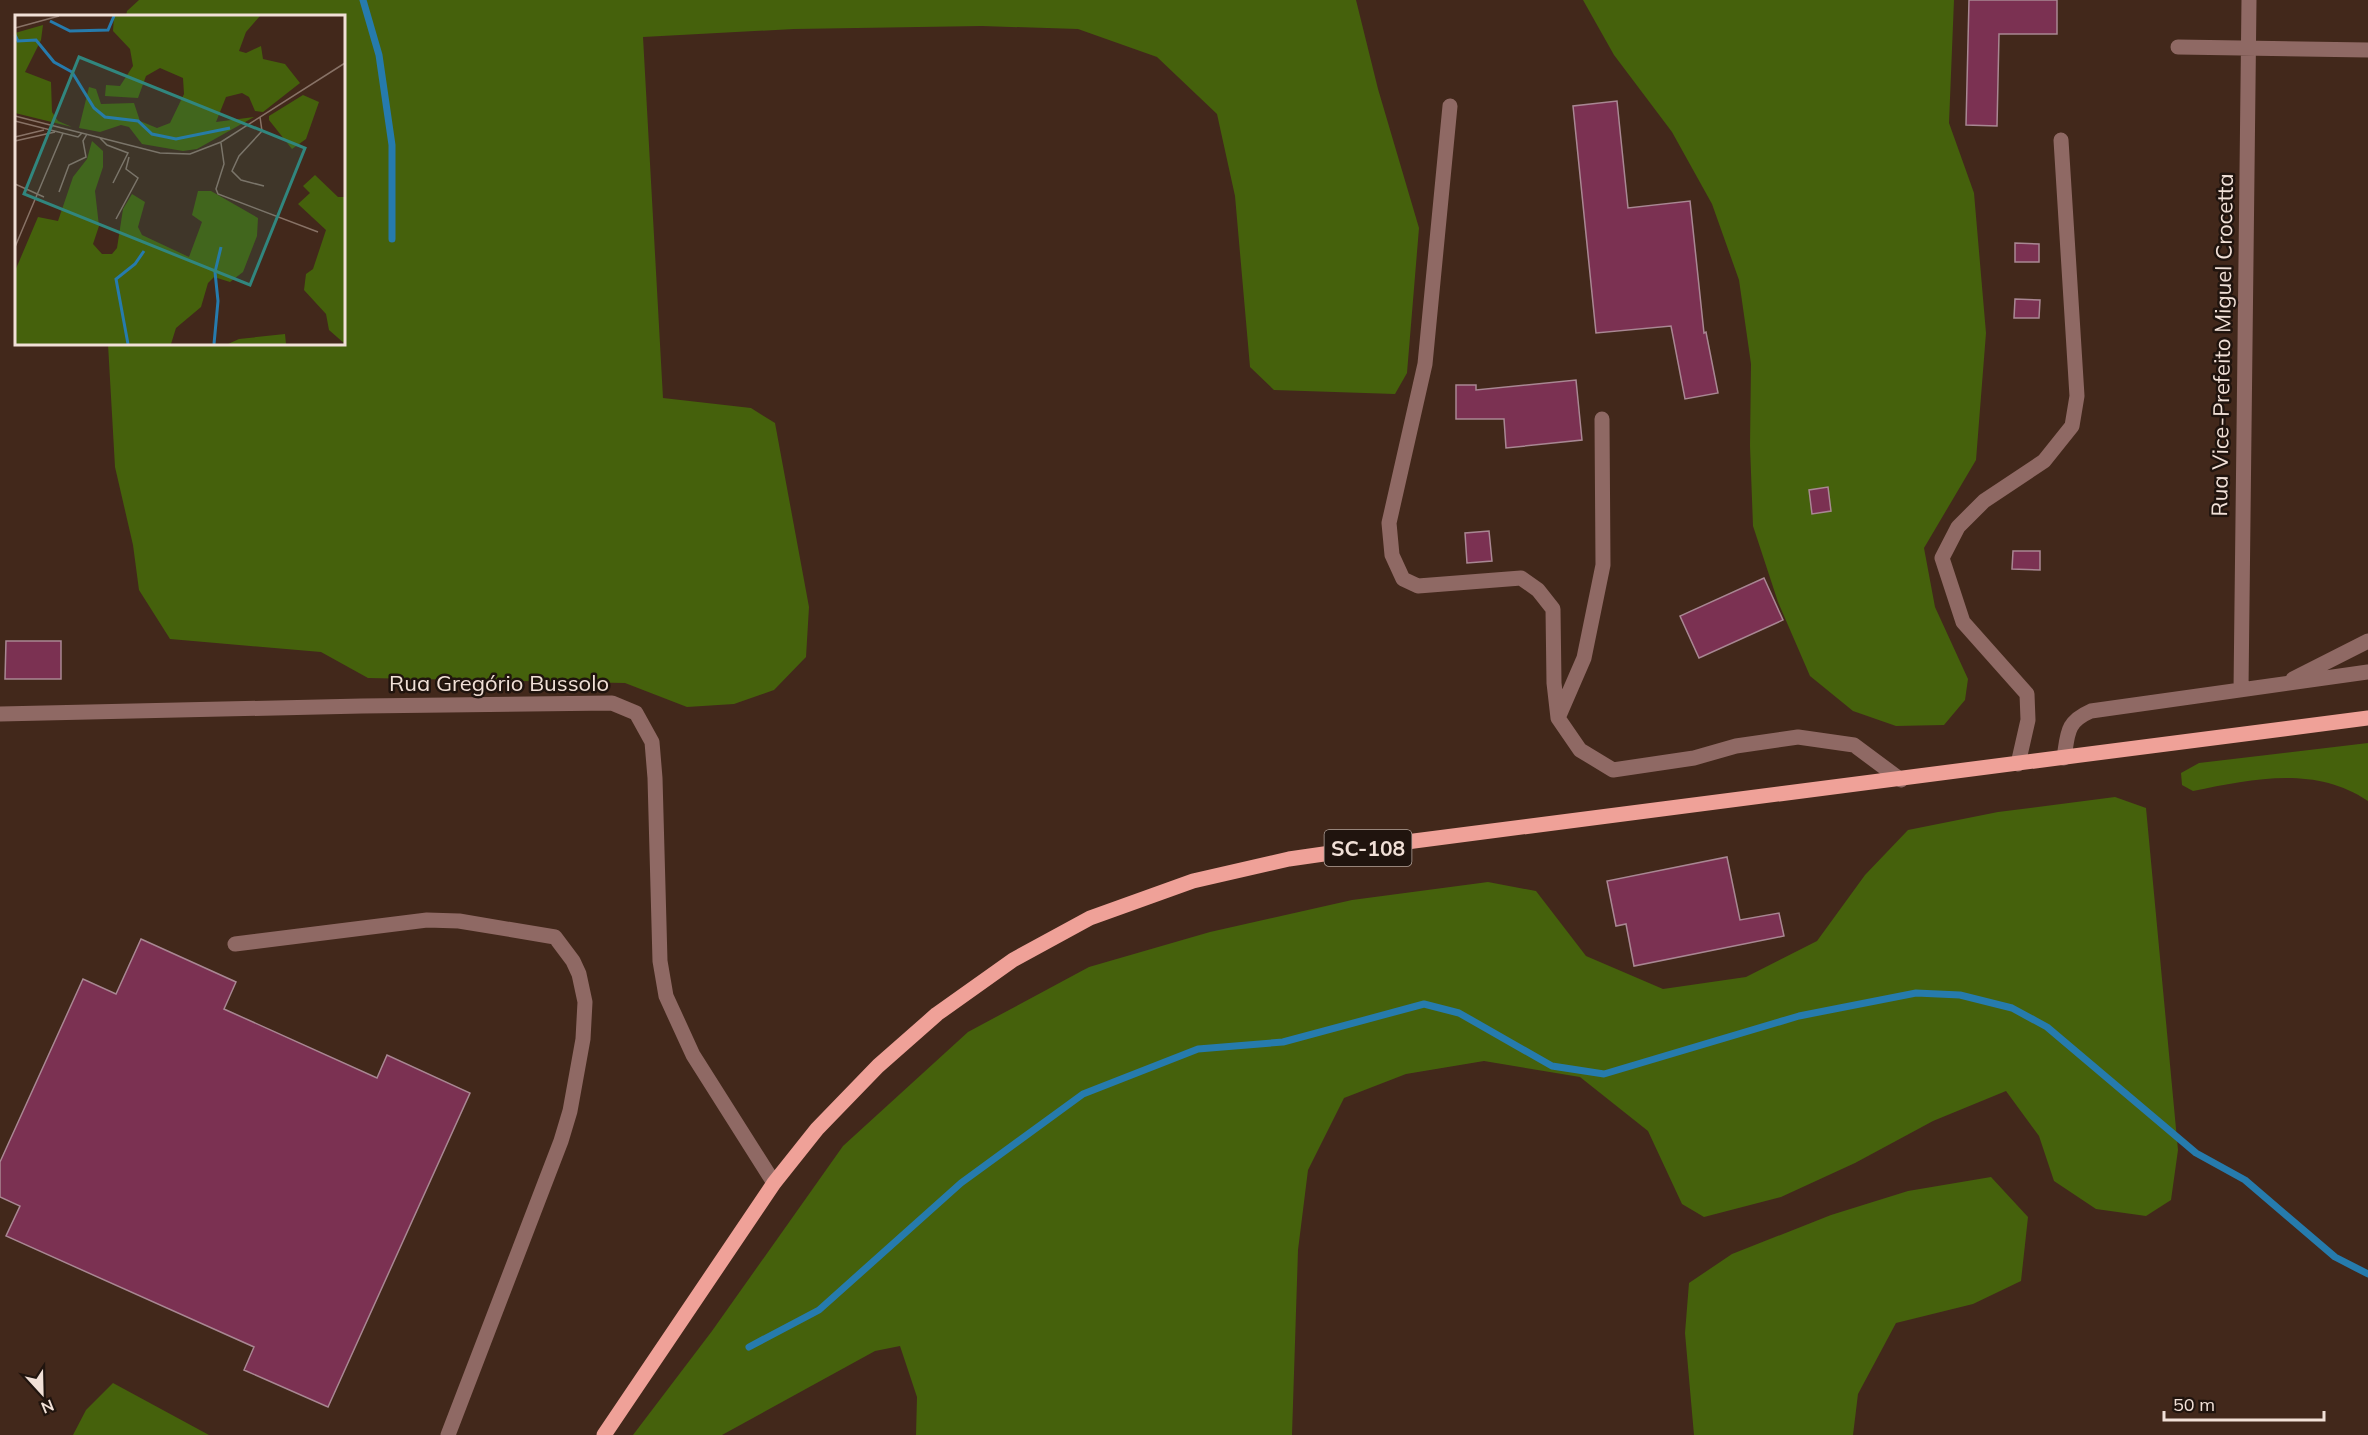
<svg xmlns="http://www.w3.org/2000/svg" width="2368" height="1435" font-family="Mulish,sans-serif">
	<rect width="100%" height="100%" fill="#42281b"/>
	<path fill="#45610c" d="M 139,0 L 1356,0 L 1378,89 L 1419,228 L 1407,373 L 1395,394 L 1274,390 L 1250,367 L 1235,196 L 1217,114 L 1157,57 L 1078,29 L 982,26 L 794,29 L 643,37 L 663,398 L 751,408 L 775,423 L 809,607 L 806,657 L 774,690 L 734,704 L 687,707 L 625,683 L 368,678 L 321,652 L 170,639 L 139,590 L 133,545 L 115,467 L 108,344 L 344,344 L 344,16 L 126,16 L 127,11 Z
		M 1583,0 L 1954,0 L 1949,123 L 1974,193 L 1986,333 L 1976,460 L 1924,548 L 1935,607 L 1968,679 L 1965,700 L 1944,725 L 1896,726 L 1853,711 L 1810,676 L 1778,602 L 1753,526 L 1750,446 L 1751,364 L 1739,280 L 1712,204 L 1672,132 L 1614,55 Z
		M 2368,743 L 2368,801 C 2315,765 2252,779 2193,791 L 2182,785 L 2181,773 L 2199,763 Z
		M 2115,797 L 2146,808 L 2178,1150 L 2171,1200 L 2146,1216 L 2096,1209 L 2054,1181 L 2039,1136 L 2006,1091 L 1933,1121 L 1855,1163 L 1781,1197 L 1704,1217 L 1682,1204 L 1648,1131 L 1580,1077 L 1484,1061 L 1406,1074 L 1344,1098 L 1308,1170 L 1298,1250 L 1292,1435 L 916,1435 L 917,1397 L 900,1346 L 875,1351 L 722,1435 L 633,1435 L 712,1331 L 843,1146 L 968,1032 L 1089,967 L 1210,932 L 1352,900 L 1488,882 L 1536,891 L 1586,956 L 1663,989 L 1746,977 L 1817,941 L 1865,875 L 1908,830 L 1998,812 Z
		M 1991,1177 L 2028,1217 L 2021,1281 L 1973,1304 L 1896,1323 L 1858,1394 L 1853,1435 L 1694,1435 L 1685,1333 L 1689,1283 L 1732,1254 L 1831,1215 L 1908,1191 Z
		M 113,1383 L 209,1435 L 73,1435 L 86,1410 Z"/>
	<g fill="none" stroke-linecap="round" stroke-linejoin="round">
		<path stroke="#267bad" stroke-width="7" d="M 363,0 L 379,55 L 392,145 L 392,239
			M 749,1347 L 819,1310 L 961,1183 L 1083,1094 L 1198,1049 L 1283,1042 L 1424,1004 L 1459,1013 L 1552,1066 L 1604,1074 L 1799,1016 L 1916,993 L 1960,995 L 2012,1008 L 2047,1027 L 2196,1153 L 2245,1180 L 2335,1257 L 2368,1274"/>
	</g>
	<path fill="#7b3152" stroke="#a98793" stroke-width="1.5" d="M 1969,0 L 2057,0 L 2057,34 L 1999,34 L 1997,126 L 1966,125 Z
		M 1617,101 L 1628,208 L 1690,201 L 1704,333 L 1706,332 L 1718,393 L 1685,399 L 1671,326 L 1596,333 L 1573,106 Z
		M 2015,243 L 2039,244 L 2039,262 L 2015,262 Z
		M 2015,299 L 2040,300 L 2039,318 L 2014,318 Z
		M 1576,380 L 1582,440 L 1506,448 L 1504,419 L 1456,419 L 1456,385 L 1476,385 L 1476,390 Z
		M 1828,487 L 1831,511 L 1812,514 L 1809,490 Z
		M 1489,531 L 1492,561 L 1467,563 L 1465,533 Z
		M 2013,551 L 2040,551 L 2040,570 L 2012,569 Z
		M 1764,578 L 1783,620 L 1699,658 L 1680,616 Z
		M 6,641 L 61,641 L 61,679 L 5,679 Z
		M 1727,857 L 1740,920 L 1779,913 L 1784,936 L 1634,966 L 1626,924 L 1616,926 L 1607,881 Z
		M 141,939 L 236,982 L 224,1009 L 377,1078 L 387,1055 L 470,1093 L 328,1407 L 244,1370 L 254,1347 L 6,1236 L 20,1206 L 0,1197 L 0,1162 L 83,979 L 116,994 Z"/>
	<g fill="none" stroke-linecap="round" stroke-linejoin="round">
		<path stroke="#8f6964" stroke-width="15" d="M 2178,47 L 2368,50
			M 1450,106 L 1425,364 L 1389,523 L 1392,555 L 1403,579 L 1418,586 L 1521,578 L 1538,590 L 1553,609 L 1554,683 L 1558,718
			M 1602,419 L 1603,565 L 1584,658 L 1558,718 L 1580,750 L 1613,770 L 1694,758 L 1736,746 L 1798,737 L 1854,745 L 1901,780
			M 2293,679 L 2368,641
			M 2241,690 L 2249,0
			M 0,714 L 362,706 L 612,703 L 636,713 L 652,742 L 655,778 L 660,961 L 666,996 L 693,1055 L 774,1183
			M 2064,758 C 2068,733 2066,722 2091,711 L 2368,672
			M 2018,764 L 2028,720 L 2027,694 L 1963,622 L 1942,558 L 1958,527 L 1984,501 L 2044,461 L 2072,426 L 2077,396 L 2061,140
			M 235,944 L 427,920 L 459,921 L 555,937 L 573,961 L 579,974 L 585,1002 L 583,1039 L 570,1111 L 561,1141 L 448,1435"/>
		<path stroke="#efa198" stroke-width="15" d="M 604,1435 L 774,1183 L 817,1129 L 878,1066 L 937,1014 L 1013,960 L 1090,918 L 1193,881 L 1289,859 L 1414,841 L 2368,718"/>
	</g>
	<g text-anchor="middle" dominant-baseline="central" stroke-width="5" stroke-linejoin="round" paint-order="stroke">
		<rect fill="#20140e" stroke="#b2a39b" stroke-width="1.5" x="1324.5" y="830" width="87" height="36" rx="4.5"/>
		<g font-size="21" font-weight="bold" fill="#f1e0d7">
			<text x="1368" y="848">SC-108</text>
		</g>
		<g font-size="22" fill="#f1e0d7" stroke="#20140e">
			<text transform="translate(2222 345) rotate(-89)">Rua Vice-Prefeito Miguel Crocetta</text>
			<text x="499" y="683">Rua Gregório Bussolo</text>
		</g>
	</g>
	<g transform="translate(15 15)">
		<rect width="330" height="330" fill="#42281b"/>
		<path d="M 99,1 L 245,1 L 231,17 L 224,36 L 231,38 L 246,31 L 248,44 L 270,49 L 285,68 L 248,97 L 240,96 L 234,82 L 227,78 L 211,82 L 201,107 L 239,102 L 182,134 L 168,136 L 127,129 L 114,112 L 106,110 L 85,117 L 64,113 L 74,72 L 81,74 L 86,89 L 119,88 L 125,106 L 142,113 L 155,108 L 169,79 L 168,63 L 145,53 L 131,61 L 123,83 L 90,81 L 91,70 L 105,71 L 118,51 L 115,34 L 98,16 ZM 28,10 L 26,25 L 10,57 L 36,67 L 37,97 L 43,106 L 57,112 L 0,98 L 0,18 ZM 288,80 L 304,87 L 291,124 L 277,134 L 254,105 L 254,101 ZM 77,126 L 88,136 L 88,152 L 80,176 L 84,211 L 78,229 L 87,239 L 97,239 L 102,233 L 108,194 L 117,179 L 130,187 L 123,212 L 127,220 L 174,242 L 187,207 L 177,200 L 183,176 L 196,176 L 243,203 L 242,221 L 228,257 L 215,267 L 199,262 L 193,268 L 186,292 L 161,313 L 156,329 L 0,329 L 0,256 L 23,202 L 43,206 L 58,162 L 72,144 ZM 300,160 L 323,182 L 330,182 L 330,329 L 314,315 L 311,299 L 289,275 L 291,259 L 298,254 L 311,215 L 283,189 L 295,178 L 288,171 ZM 270,319 L 271,329 L 213,329 L 224,324 Z" fill="#45610c"/>
		<path fill="none" stroke="#267bad" stroke-width="3" d="M 35,6 L 55,16 L 93,15 L 99,1M 0,20 L 3,26 L 21,25 L 39,47 L 57,57 L 79,93 L 90,102 L 123,106 L 137,119 L 161,124 L 215,113M 113,329 L 101,264 L 120,249 L 129,236M 199,329 L 203,286 L 200,257 L 206,232"/>
		<path fill="none" stroke="#887266" stroke-width="1.5" d="M 0,13 L 44,1M 0,101 L 145,138 L 175,139 L 206,127 L 330,48M 245,102 L 247,116 L 224,141 L 217,156 L 226,165 L 249,171M 0,106 L 63,122 L 67,118M 0,122 L 29,115M 84,122 L 92,130 L 113,138 L 98,168M 0,126 L 40,117M 206,128 L 209,149 L 201,174 L 203,179 L 303,217M 0,169 L 29,182M 44,177 L 54,150 L 71,142 L 68,126 L 72,119M 101,204 L 123,163 L 111,154 L 114,142M 0,232 L 48,118"/>
		<path fill="#31867e" fill-opacity="0.15" stroke="#31867e" stroke-width="3" d="M 64,42 L 290,133 L 235,270 L 9,179 Z"/>
		<rect width="330" height="330" fill="none" stroke="#f1e0d7" stroke-width="3"/>
	</g>
	<g transform="translate(42 1393) rotate(158)" stroke="#20140e" stroke-width="4.5" paint-order="stroke">
	<path d="M0-4.5L10 22L0 15L-10 22Z" fill="#f1e0d7"/>
	<text y="-9" font-size="16" font-weight="bold" text-anchor="middle" fill="#f1e0d7">N</text>
	</g>
	<path d="M2164 1411v9h160v-9" fill="none" stroke="#f1e0d7" stroke-width="3"/>
	<text x="2173" y="1411" font-size="18" fill="#f1e0d7" stroke="#20140e" stroke-width="4.5" paint-order="stroke">50 m</text>
</svg>
